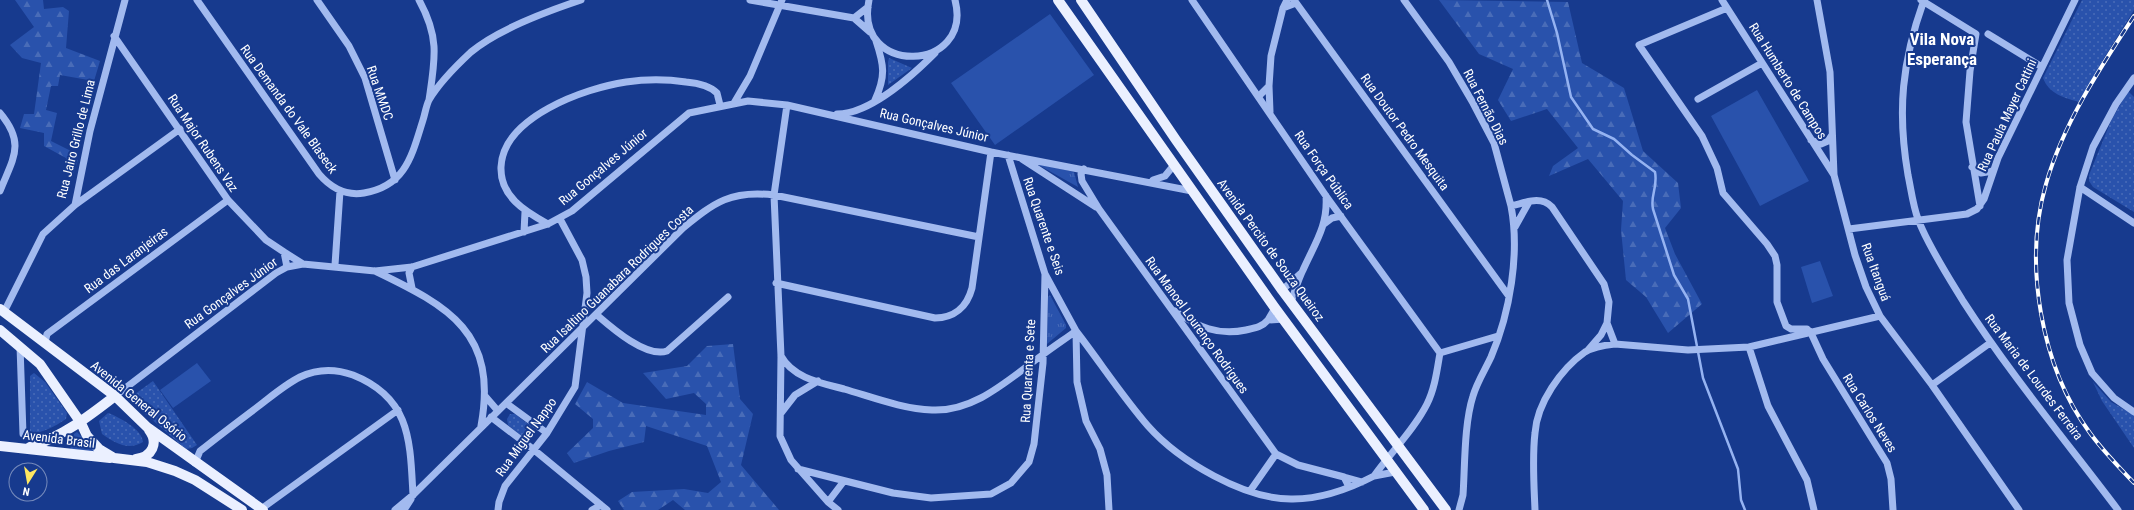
<svg xmlns="http://www.w3.org/2000/svg" width="2134" height="510" font-family="'Roboto Condensed',sans-serif">
	<defs>
		<pattern id="grass-tufts" width="24" height="20" patternUnits="userSpaceOnUse"><rect width="24" height="20" fill="#2952ac"/><path d="M3 7l-1-3M5 7V3M7 7l1-3M15 17l-1-3M17 17v-4M19 17l1-3" fill="none" stroke="#496cb8"/></pattern>
		<pattern id="forest-firs" width="22" height="20" patternUnits="userSpaceOnUse"><rect width="22" height="20" fill="#2952ac"/><path d="M5 1l3.5 6h-7zM16 11l3.5 6h-7z" fill="#496cb8"/></pattern>
		<pattern id="park-dots" width="8" height="8" patternUnits="userSpaceOnUse"><rect width="8" height="8" fill="#2952ac"/><path d="M2 2h.1M6 6h.1" fill="none" stroke="#496cb8" stroke-width="1.8" stroke-linecap="round"/></pattern>
	</defs>
	<rect width="100%" height="100%" fill="#173a8e"/>
	<path fill="url(#grass-tufts)" d="M 1035,163 L 1074,172 L 1078,187 Z
		M 1050,295 L 1066,325 L 1066,328 L 1047,344 L 1048,297 Z
		M 77,432 L 96,452 L 71,449 L 69,442 L 74,434 Z"/>
	<path fill="url(#forest-firs)" d="M 15,0 L 43,0 L 44,9 L 63,7 L 69,11 L 66,48 L 100,61 L 94,81 L 60,75 L 58,86 L 51,86 L 46,110 L 57,113 L 51,141 L 71,151 L 73,158 L 78,160 L 72,178 L 65,171 L 66,158 L 44,146 L 44,133 L 20,128 L 24,114 L 34,114 L 41,63 L 22,58 L 10,45 L 34,27 Z
		M 1439,0 L 1568,2 L 1582,63 L 1624,88 L 1643,151 L 1678,183 L 1681,208 L 1665,228 L 1675,254 L 1702,304 L 1668,333 L 1646,297 L 1626,280 L 1621,230 L 1623,201 L 1588,159 L 1549,176 L 1553,166 L 1578,148 L 1547,109 L 1511,121 L 1498,100 L 1513,69 L 1479,54 Z
		M 733,344 L 740,399 L 753,414 L 741,465 L 779,510 L 685,510 L 673,500 L 658,510 L 624,510 L 618,501 L 632,492 L 684,489 L 708,493 L 721,482 L 707,446 L 646,426 L 644,442 L 609,451 L 574,463 L 567,453 L 593,428 L 593,419 L 575,404 L 587,382 L 623,403 L 706,415 L 706,404 L 694,393 L 666,399 L 643,373 L 687,366 L 707,346 Z"/>
	<path fill="url(#park-dots)" d="M 2082,0 L 2134,0 L 2134,10 L 2104,58 L 2080,102 C 2064,98 2049,94 2043,78 Z
		M 889,58 L 912,68 L 888,85 L 888,62 Z
		M 2128,91 L 2134,97 L 2134,212 L 2093,187 L 2089,181 L 2089,175 L 2111,121 Z
		M 34,373 L 45,382 L 67,413 L 66,419 C 54,427 44,432 30,434 L 30,376 Z
		M 153,381 L 197,445 L 192,448 L 186,449 L 135,405 L 133,399 L 135,394 Z
		M 2093,382 L 2111,402 L 2134,415 L 2134,448 L 2102,401 Z
		M 108,413 C 119,417 142,429 143,442 C 128,451 115,443 102,434 L 99,421 Z
		M 510,414 L 515,414 L 533,428 L 533,433 L 529,438 L 523,437 L 508,425 L 507,419 Z"/>
	<path fill="#2952ac" d="M 1050,14 L 1094,75 L 995,145 L 951,83 Z
		M 1757,90 L 1809,181 L 1760,206 L 1711,116 Z
		M 1820,261 L 1833,296 L 1812,303 L 1801,267 Z
		M 197,363 L 211,381 L 173,408 L 160,390 Z"/>
	<g fill="none" stroke-linecap="round" stroke-linejoin="round">
		<path stroke="#95b3f2" stroke-width="2.5" d="M 1547,0 L 1557,33 L 1571,97 L 1593,129 L 1614,139 L 1632,155 L 1655,172 C 1658,188 1650,195 1653,209 L 1674,275 L 1688,299 L 1703,378 L 1738,469 L 1741,500 L 1745,510"/>
		<path stroke="#a2baef" stroke-width="7" d="M 197,0 L 319,174 C 331,188 346,196 364,193 C 406,186 412,155 423,120 C 425,114 426,106 429,100 C 439,83 457,65 471,52 C 497,30 548,11 581,0
			M 317,0 L 349,46 L 365,78 L 395,180
			M 419,0 C 440,38 435,59 429,100
			M 750,0 L 854,18
			M 869,0 C 853,77 974,73 955,0
			M 1192,0 L 1326,196 L 1440,353
			M 1287,0 L 1283,8 L 1296,3
			M 1294,0 L 1508,295
			M 1404,0 L 1449,62 L 1473,103 L 1494,143 L 1511,206 C 1525,203 1540,195 1552,207 L 1604,284 L 1609,302 L 1607,323
			M 1722,0 L 1834,175
			M 1817,0 L 1830,72 L 1834,175 L 1855,255 L 1866,287 L 1880,316 L 1932,385 L 2019,510
			M 1921,0 L 1976,34 L 1970,71 L 1966,122 L 1980,206
			M 1924,0 C 1902,61 1897,111 1908,175 C 1911,189 1913,206 1918,219 C 1927,244 1949,278 1963,301 C 2010,374 2066,441 2118,510
			M 868,7 L 854,18 L 870,32
			M 1727,8 L 1639,45 L 1702,136 L 1717,168 L 1723,193 L 1767,244 L 1775,256 L 1777,265 L 1777,302 L 1786,326 L 1791,329 L 1807,329 L 1811,333 L 1823,359 L 1887,463 L 1891,479 L 1893,510
			M 1988,34 L 2042,67
			M 114,36 L 228,200 L 266,240 L 284,252
			M 2134,78 L 2116,104 L 2093,147 L 2080,187 L 2067,260 L 2069,303 L 2080,345 L 2092,373 L 2114,398 L 2134,412
			M 1269,86 L 1271,56 L 1283,8
			M 1259,96 L 1269,86 L 1270,112
			M 1698,99 L 1762,63
			M 875,100 C 886,76 884,65 876,41
			M 734,103 L 750,76 L 782,0
			M 787,105 L 774,195 L 781,356 L 780,436 L 791,460 L 828,502 L 838,510
			M 0,113 C 26,144 13,158 0,191
			M 837,114 C 870,114 913,75 935,53
			M 1811,140 L 1821,144 L 1828,141 L 1832,135
			M 1008,155 L 1045,274 L 1076,331 L 1077,382 L 1086,421 L 1100,449 L 1107,475 L 1109,510
			M 1022,159 L 1096,207
			M 1972,167 L 1981,173 L 1993,171
			M 1084,169 L 1081,174 L 1082,181 L 1099,209 L 1276,454 L 1298,465 L 1344,477
			M 1153,180 L 1165,176 L 1174,165
			M 2080,187 L 2134,223
			M 75,205 L 180,129
			M 548,224 C 524,211 500,196 501,167 C 503,117 585,88 626,82 C 645,79 667,79 686,82 C 697,83 709,85 717,93 L 720,105
			M 1324,224 L 1332,218 L 1341,216
			M 1515,227 L 1529,202
			M 1849,229 L 1967,214 L 1977,209 L 1984,199 L 1998,158 L 2075,0
			M 524,232 L 525,212
			M 335,265 L 340,191
			M 287,267 L 284,252 L 303,264
			M 412,267 L 409,273 L 412,288
			M 375,271 C 450,307 498,333 481,426
			M 776,283 L 935,318 C 954,318 967,307 972,288 L 991,152
			M 1282,290 L 1300,274
			M 1291,302 C 1295,291 1298,280 1303,270 C 1315,243 1328,226 1326,196
			M 1275,308 L 1268,320 L 1284,319
			M 1175,311 C 1198,327 1218,336 1246,330 C 1255,328 1262,327 1268,320
			M 4,312 L 43,234 L 75,205 L 90,131 L 125,0
			M 597,315 C 612,328 646,358 667,351 L 728,297
			M 45,343 L 47,334 L 228,200
			M 20,346 L 23,434
			M 1749,347 L 1768,406 L 1807,480 L 1814,510
			M 1588,350 L 1601,335 L 1607,323 L 1615,344
			M 1440,353 L 1498,336
			M 781,356 C 793,378 821,383 844,389 C 872,397 903,409 932,410 C 975,412 1009,379 1041,356 C 1053,347 1065,339 1076,331 C 1100,362 1122,396 1148,426 C 1179,461 1245,500 1293,499 C 1322,499 1349,489 1374,476
			M 1932,385 L 1990,343
			M 115,396 L 276,273 L 287,267 L 303,264 L 375,271 L 412,267 L 548,224 L 572,211 L 689,113 L 748,101 L 787,105 L 991,152 L 1192,191
			M 485,396 L 498,411
			M 506,403 L 547,433
			M 781,413 L 795,395 L 818,381
			M 491,417 L 533,449 L 607,510
			M 195,463 L 200,451 C 220,435 240,420 260,405 C 273,395 286,384 300,377 C 317,369 336,369 353,375 C 411,398 410,441 413,495
			M 798,469 L 893,493 L 931,498 L 991,494 L 1011,483 L 1029,462 L 1034,444 L 1043,363 L 1045,274
			M 1395,472 L 1374,476 C 1391,452 1414,430 1427,404 C 1435,388 1437,370 1440,353
			M 1349,487 L 1344,477 L 1362,482
			M 1250,491 L 1276,454
			M 828,502 L 844,481
			M 261,509 L 398,410
			M 395,510 L 413,495 L 683,228 C 715,202 731,190 774,195 L 979,237
			M 404,510 L 411,499
			M 498,510 L 499,502 L 505,486 L 547,433 L 575,387 L 587,293 L 586,277 L 582,260 L 560,219
			M 592,510 L 601,505
			M 1459,510 L 1463,495 C 1465,466 1464,424 1473,396 C 1477,382 1485,370 1491,357 C 1510,313 1520,253 1511,206
			M 1535,510 C 1534,485 1532,458 1535,433 C 1537,403 1561,369 1585,352 C 1593,347 1606,345 1615,344 L 1688,350 L 1749,347 L 1880,316"/>
		<path stroke="#ebf0ff" stroke-width="10" d="M 1058,0 L 1275,308 L 1424,510
			M 1081,0 L 1176,140 L 1282,290 L 1446,510
			M 0,309 L 115,396 L 147,427 L 263,510
			M 0,330 L 40,364 L 81,423 L 87,436 L 99,449 L 114,458 L 147,462 L 175,471 L 195,480 L 242,510
			M 0,446 L 110,458
			M 30,447 C 63,436 88,417 115,396
			M 136,459 C 152,457 159,443 149,430"/>
		<defs>
			<path id="rail" d="M 2134,16 C 2100,68 2063,124 2046,184 C 2023,263 2041,367 2090,433 C 2103,451 2119,467 2134,483"/>
		</defs>
		<use href="#rail" stroke="#fff" stroke-width="4"/>
		<use href="#rail" stroke="#173a8e" stroke-width="2.5" stroke-dasharray="8" stroke-linecap="butt"/>
	</g>
	<g text-anchor="middle" dominant-baseline="central" stroke-width="4" stroke-linejoin="round" paint-order="stroke">
		<g font-size="13" fill="#fff" stroke="#173a8e">
			<text transform="translate(1788 81) rotate(58)">Rua Humberto de Campos</text>
			<text transform="translate(380 93) rotate(71)">Rua MMDC</text>
			<text transform="translate(1486 107) rotate(63)">Rua Fernão Dias</text>
			<text transform="translate(289 109) rotate(54)">Rua Demanda do Vale Blaseck</text>
			<text transform="translate(2007 115) rotate(-65)">Rua Paula Mayer Cattini</text>
			<text transform="translate(934 125) rotate(13)">Rua Gonçalves Júnior</text>
			<text transform="translate(1405 132) rotate(54)">Rua Doutor Pedro Mesquita</text>
			<text transform="translate(76 139) rotate(-76)">Rua Jairo Grillo de Lima</text>
			<text transform="translate(203 143) rotate(56)">Rua Major Rubens Vaz</text>
			<text transform="translate(603 167) rotate(-40)">Rua Gonçalves Júnior</text>
			<text transform="translate(1324 170) rotate(55)">Rua Força Pública</text>
			<text transform="translate(1044 226) rotate(71)">Rua Quarente e Seis</text>
			<text transform="translate(1271 250) rotate(54)">Avenida Percito de Souza Queiroz</text>
			<text transform="translate(126 260) rotate(-37)">Rua das Laranjeiras</text>
			<text transform="translate(1876 272) rotate(70)">Rua Itanguá</text>
			<text transform="translate(617 279) rotate(-44)">Rua Isaltino Guanabara Rodrigues Costa</text>
			<text transform="translate(231 293) rotate(-36)">Rua Gonçalves Júnior</text>
			<text transform="translate(1197 325) rotate(54)">Rua Manoel Lourenço Rodrigues</text>
			<text transform="translate(1028 371) rotate(-87)">Rua Quarenta e Sete</text>
			<text transform="translate(2034 377) rotate(53)">Rua Maria de Lourdes Ferreira</text>
			<text transform="translate(139 401) rotate(39)">Avenida General Osório</text>
			<text transform="translate(1870 413) rotate(58)">Rua Carlos Neves</text>
			<text transform="translate(526 437) rotate(-54)">Rua Miguel Nappo</text>
			<text transform="translate(59 439) rotate(7)">Avenida Brasil</text>
		</g>
		<g font-size="17" font-weight="bold" fill="#fff" stroke="#173a8e">
			<text x="1942" y="39">Vila Nova<tspan x="1942" dy="20">Esperança</tspan></text>
		</g>
	</g>
	<g transform="translate(28 482) rotate(191)"><circle r="19" fill="#173a8e" stroke="#7489bb"/>
	<path d="M0-3L7 15L0 10L-7 15Z" fill="#ffe761"/>
	<text y="-6" font-size="11" font-weight="bold" text-anchor="middle" fill="#ffffff">N</text>
	</g>
</svg>
